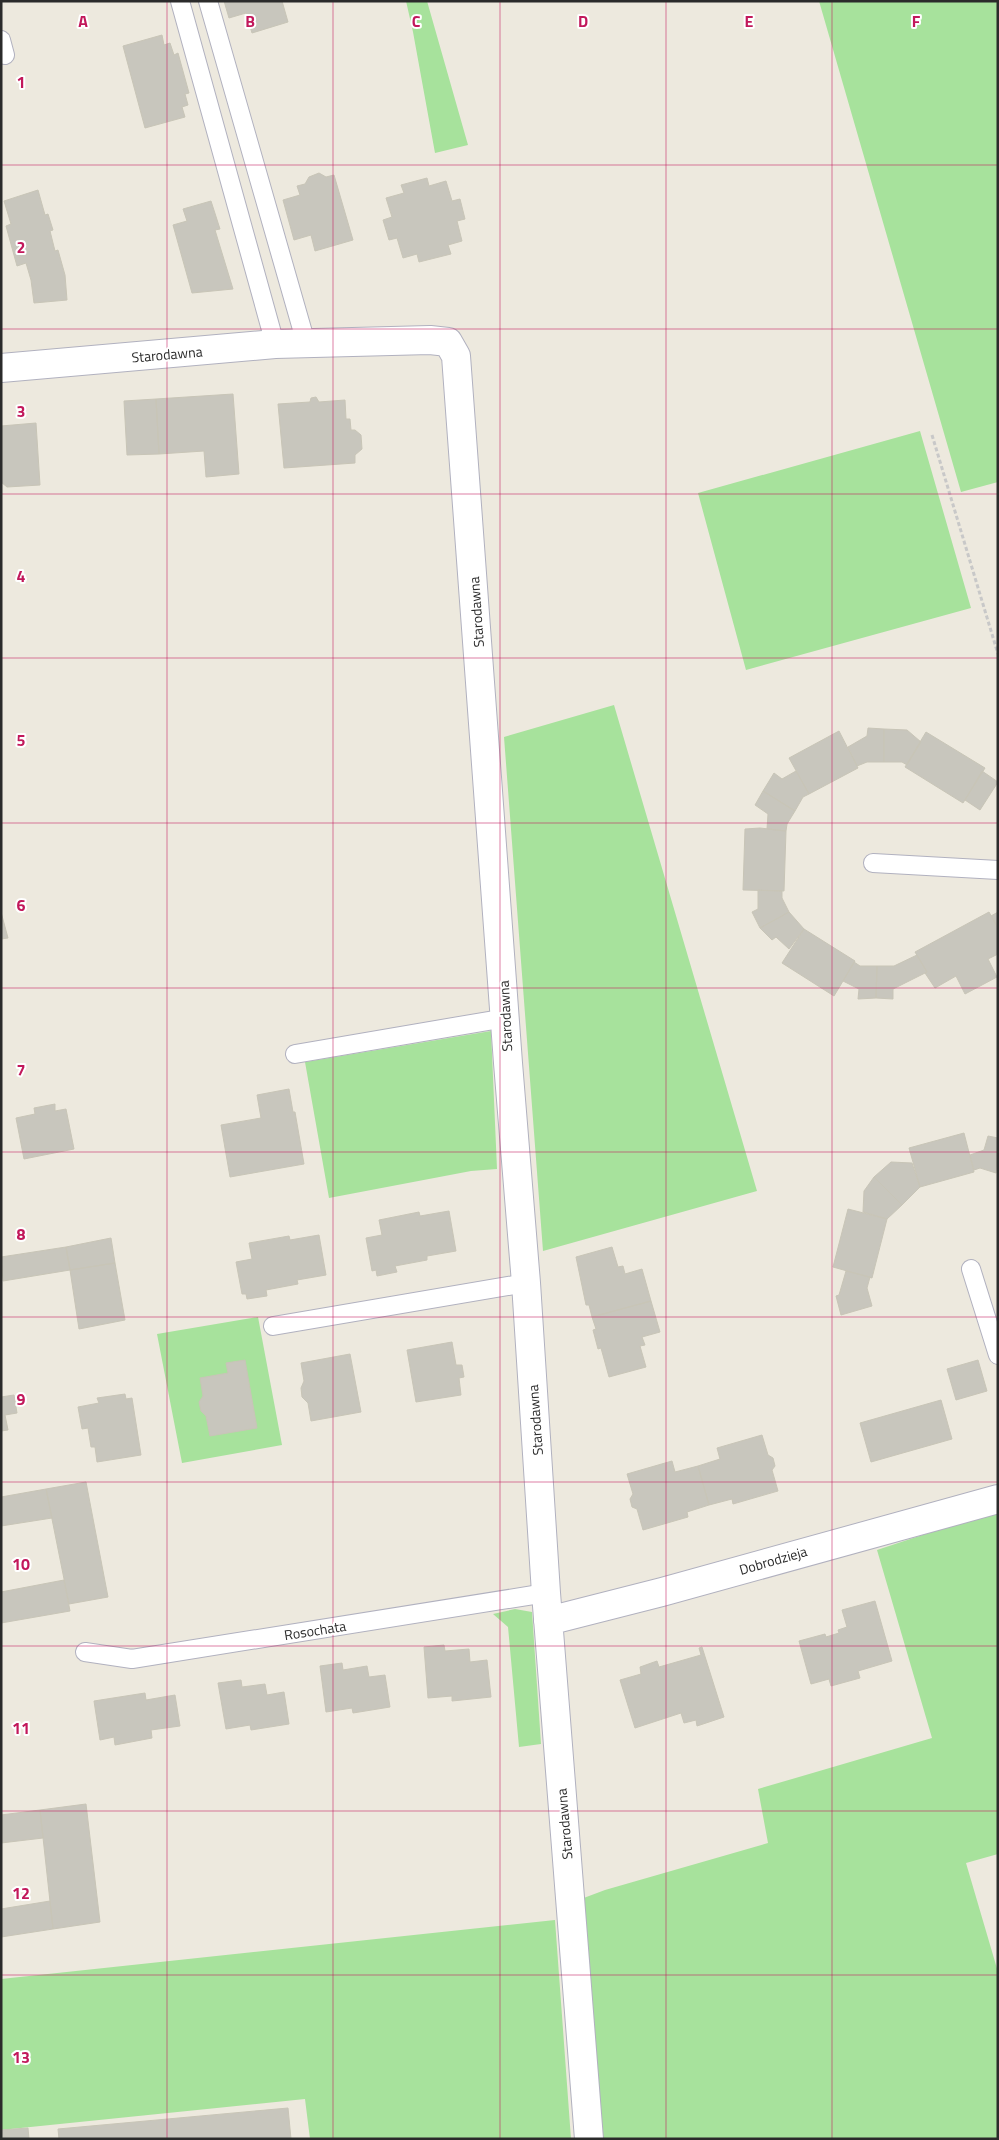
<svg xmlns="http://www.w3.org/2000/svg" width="999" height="2140" font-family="'Titillium Web',sans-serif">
	<rect width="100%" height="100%" fill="#ede9de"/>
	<path fill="#a7e29c" d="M 406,1 L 427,1 L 468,145 L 435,153 L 413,32 Z
		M 819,1 L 998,1 L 998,482 L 961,492 Z
		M 920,431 L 971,608 L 746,670 L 698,493 Z
		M 614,705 L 757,1191 L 543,1251 L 504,737 Z
		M 491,1031 L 497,1169 L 471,1171 L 329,1198 L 305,1062 Z
		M 258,1317 L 282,1445 L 182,1463 L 157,1334 Z
		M 998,1510 L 998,1854 L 966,1863 L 998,1972 L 998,2139 L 600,2139 L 581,1899 L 605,1890 L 768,1843 L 758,1789 L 932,1738 L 877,1550 Z
		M 515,1609 L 532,1612 L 541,1744 L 519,1747 L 508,1627 L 493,1614 Z
		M 555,1920 L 571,2139 L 310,2139 L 305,2099 L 1,2130 L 1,1979 Z"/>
	<path fill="#c8c6bd" stroke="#c8c5b7" d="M 224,1 L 282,1 L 288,22 L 252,33 L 246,13 L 229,18 Z
		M 162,35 L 164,45 L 170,43 L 174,55 L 178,53 L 189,93 L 185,94 L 188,105 L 182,107 L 185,117 L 145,128 L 123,46 Z
		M 319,173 L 326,177 L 334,175 L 353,240 L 315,251 L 311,235 L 294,240 L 283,200 L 300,195 L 297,186 L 305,184 L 309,177 Z
		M 427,178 L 429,186 L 446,181 L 452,201 L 460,199 L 465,219 L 457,221 L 462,241 L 448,245 L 451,254 L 419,262 L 417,254 L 403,258 L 397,238 L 389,240 L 383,220 L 392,217 L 386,198 L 404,193 L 401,185 Z
		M 38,190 L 45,215 L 48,214 L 53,230 L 50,231 L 55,251 L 58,250 L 65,275 L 67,300 L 34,303 L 31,280 L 26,263 L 17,266 L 6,226 L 11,224 L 4,201 Z
		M 211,201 L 220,229 L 215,230 L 233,289 L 192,293 L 173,225 L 187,221 L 183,209 Z
		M 233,394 L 239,474 L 206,477 L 204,451 L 159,454 L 156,399 Z
		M 316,397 L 319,402 L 345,400 L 346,419 L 350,419 L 351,430 L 355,430 L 361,435 L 362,449 L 355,455 L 355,463 L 284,468 L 278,404 L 310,402 L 311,398 Z
		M 156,399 L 159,454 L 127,455 L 124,401 Z
		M 36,423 L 40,485 L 7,487 L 1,482 L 1,426 Z
		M 868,728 L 884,729 L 884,762 L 867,762 L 857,766 L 848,747 L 867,736 Z
		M 884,729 L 907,730 L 921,742 L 907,765 L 902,762 L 884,762 Z
		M 839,731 L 858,768 L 809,794 L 789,758 Z
		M 926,732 L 985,768 L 963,803 L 905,767 Z
		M 796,771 L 809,794 L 803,797 L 795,811 L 763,791 L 774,773 L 782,779 Z
		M 982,771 L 998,782 L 980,810 L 965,800 Z
		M 763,791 L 795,811 L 787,824 L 786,831 L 767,829 L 768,814 L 755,805 Z
		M 760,828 L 786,831 L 784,891 L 743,890 L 745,829 Z
		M 758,890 L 782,891 L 782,898 L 789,912 L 760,928 L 752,912 L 758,909 Z
		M 1,912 L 8,938 L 1,939 Z
		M 789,912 L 804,929 L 789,949 L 776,937 L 772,940 L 760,928 Z
		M 989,912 L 998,928 L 998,954 L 988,959 L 997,977 L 965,994 L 956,976 L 935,988 L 925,973 L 927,972 L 915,952 Z
		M 998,912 L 998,928 L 991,916 Z
		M 804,929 L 855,961 L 834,996 L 782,963 Z
		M 917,955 L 927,972 L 893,989 L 893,999 L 876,998 L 877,966 L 894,966 Z
		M 854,962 L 860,966 L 877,966 L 876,998 L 858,999 L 859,989 L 843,981 Z
		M 289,1089 L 293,1112 L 295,1112 L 304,1164 L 230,1177 L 221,1125 L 261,1118 L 257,1095 Z
		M 55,1104 L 55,1111 L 66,1109 L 74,1149 L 24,1159 L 16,1118 L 35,1114 L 34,1108 Z
		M 964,1133 L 974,1172 L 920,1187 L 909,1148 Z
		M 988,1136 L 998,1138 L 996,1173 L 980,1168 L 974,1170 L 970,1155 L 984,1150 Z
		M 891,1162 L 912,1163 L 920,1187 L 902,1205 L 874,1177 Z
		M 874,1177 L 902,1205 L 887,1219 L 863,1212 L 864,1191 Z
		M 848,1209 L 887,1219 L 872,1278 L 833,1267 Z
		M 449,1211 L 456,1251 L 427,1256 L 427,1260 L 395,1266 L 397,1272 L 377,1276 L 376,1270 L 372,1271 L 366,1238 L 382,1235 L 379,1220 L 419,1212 L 420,1216 Z
		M 319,1235 L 326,1275 L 297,1280 L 298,1284 L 266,1290 L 267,1296 L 247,1299 L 246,1294 L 242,1294 L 236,1262 L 252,1259 L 249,1243 L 289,1236 L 290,1240 Z
		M 111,1238 L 115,1263 L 70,1270 L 66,1247 Z
		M 66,1247 L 70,1270 L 3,1281 L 1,1257 Z
		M 612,1247 L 618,1267 L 623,1266 L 625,1274 L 642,1269 L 651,1301 L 592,1317 L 589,1305 L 586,1305 L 576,1257 Z
		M 115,1263 L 125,1320 L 79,1329 L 70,1270 Z
		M 846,1271 L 870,1277 L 867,1288 L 872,1306 L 841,1315 L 836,1296 L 839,1295 Z
		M 651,1301 L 660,1332 L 642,1337 L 645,1345 L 640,1346 L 646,1367 L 609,1377 L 601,1348 L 598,1349 L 593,1330 L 596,1329 L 592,1317 Z
		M 452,1342 L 456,1365 L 462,1365 L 464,1377 L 459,1378 L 461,1395 L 416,1402 L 407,1350 Z
		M 350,1354 L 361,1412 L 311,1421 L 308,1403 L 302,1397 L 301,1388 L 304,1381 L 301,1363 Z
		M 245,1360 L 257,1428 L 210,1436 L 206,1416 L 201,1411 L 199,1402 L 203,1396 L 200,1378 L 228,1373 L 226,1363 Z
		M 978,1360 L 987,1391 L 956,1400 L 947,1369 Z
		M 125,1394 L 126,1399 L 132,1398 L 141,1455 L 97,1462 L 95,1447 L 91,1447 L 88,1428 L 82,1429 L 78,1407 L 99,1403 L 97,1398 Z
		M 14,1395 L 17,1413 L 5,1415 L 8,1430 L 1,1431 L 1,1397 Z
		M 941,1400 L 952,1439 L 871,1462 L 860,1423 Z
		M 762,1435 L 768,1455 L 773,1458 L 775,1466 L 772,1470 L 778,1491 L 733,1504 L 732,1499 L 709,1505 L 698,1466 L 720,1459 L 717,1448 Z
		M 672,1461 L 675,1472 L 698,1466 L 709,1505 L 687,1512 L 688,1517 L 643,1530 L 637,1509 L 632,1507 L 630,1499 L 633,1494 L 627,1474 Z
		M 86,1482 L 108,1597 L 69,1604 L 46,1489 Z
		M 46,1489 L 52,1518 L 1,1526 L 1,1497 Z
		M 64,1580 L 70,1611 L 1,1623 L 1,1592 Z
		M 875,1601 L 892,1661 L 858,1671 L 860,1678 L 831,1686 L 829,1679 L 811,1684 L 799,1641 L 825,1634 L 826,1637 L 839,1633 L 838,1630 L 847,1627 L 842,1610 Z
		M 444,1645 L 445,1651 L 469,1649 L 470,1662 L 487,1660 L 491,1697 L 452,1701 L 452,1696 L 428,1698 L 424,1647 Z
		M 702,1647 L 724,1717 L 697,1726 L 696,1720 L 684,1723 L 681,1713 L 635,1728 L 620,1680 L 641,1674 L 640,1667 L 657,1661 L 659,1667 L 701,1655 L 699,1648 Z
		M 342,1663 L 343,1670 L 367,1666 L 369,1677 L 385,1675 L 390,1707 L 353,1713 L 352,1708 L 326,1712 L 320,1666 Z
		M 241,1680 L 242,1687 L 265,1684 L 267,1695 L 284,1692 L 289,1724 L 251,1730 L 250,1725 L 226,1729 L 218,1683 Z
		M 145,1693 L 146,1700 L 175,1695 L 180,1726 L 151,1730 L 152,1738 L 115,1745 L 114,1737 L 100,1740 L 94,1701 Z
		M 86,1804 L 100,1922 L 53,1929 L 40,1810 Z
		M 40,1810 L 43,1838 L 1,1843 L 1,1815 Z
		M 50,1901 L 53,1929 L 1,1937 L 1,1909 Z
		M 288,2108 L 291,2139 L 59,2139 L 58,2129 Z
		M 28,2128 L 29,2139 L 1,2139 L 1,2130 Z"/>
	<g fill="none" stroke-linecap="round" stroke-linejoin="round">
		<defs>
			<path id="lane" d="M 180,1 L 275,344
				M 208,1 L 306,343
				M 1,40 L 5,55
				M 873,863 L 998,870
				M 295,1054 L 506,1018
				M 971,1269 L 998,1355
				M 273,1326 L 526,1283
				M 85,1652 L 132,1659 L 546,1593"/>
			<path id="street" d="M 1,368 L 275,344 L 430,340 L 448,342 L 456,356 L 508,1063 L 526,1283 L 546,1593 L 589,2139
				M 548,1621 L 662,1592 L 998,1499"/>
		</defs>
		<use href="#lane" stroke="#b1b1bf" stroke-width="20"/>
		<use href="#street" stroke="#b1b1bf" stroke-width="30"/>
		<path stroke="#c8c8c8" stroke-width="3" stroke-dasharray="4 2.5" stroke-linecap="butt" d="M 932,435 L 998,654"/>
		<use href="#lane" stroke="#fff" stroke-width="18"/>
		<use href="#street" stroke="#fff" stroke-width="28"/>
	</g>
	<path fill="none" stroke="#c2185b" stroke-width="1" stroke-opacity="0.55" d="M 167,1 L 167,2139M 333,1 L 333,2139M 500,1 L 500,2139M 666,1 L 666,2139M 832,1 L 832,2139M 1,165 L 998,165M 1,329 L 998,329M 1,494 L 998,494M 1,658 L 998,658M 1,823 L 998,823M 1,988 L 998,988M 1,1152 L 998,1152M 1,1317 L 998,1317M 1,1482 L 998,1482M 1,1646 L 998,1646M 1,1811 L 998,1811M 1,1975 L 998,1975"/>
	<g text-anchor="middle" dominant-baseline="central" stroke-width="4" stroke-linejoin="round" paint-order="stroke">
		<g font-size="14" fill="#2b2b2b" stroke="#fff">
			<text transform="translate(167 354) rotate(-5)">Starodawna</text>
			<text transform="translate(476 612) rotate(-94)">Starodawna</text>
			<text transform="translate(505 1016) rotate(-93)">Starodawna</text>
			<text transform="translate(535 1420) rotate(-94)">Starodawna</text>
			<text transform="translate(773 1560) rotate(-16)">Dobrodzieja</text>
			<text transform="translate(315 1630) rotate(-9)">Rosochata</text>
			<text transform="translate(564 1824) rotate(-95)">Starodawna</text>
		</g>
	</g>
	<g font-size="16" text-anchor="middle" font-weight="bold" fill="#c2185b" stroke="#fff" stroke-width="4" stroke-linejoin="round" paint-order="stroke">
		<text x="83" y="27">A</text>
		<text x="250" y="27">B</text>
		<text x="416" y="27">C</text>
		<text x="583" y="27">D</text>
		<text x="749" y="27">E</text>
		<text x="916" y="27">F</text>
		<text x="21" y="88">1</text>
		<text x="21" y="253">2</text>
		<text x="21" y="417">3</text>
		<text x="21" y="582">4</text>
		<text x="21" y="746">5</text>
		<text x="21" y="911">6</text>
		<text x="21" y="1076">7</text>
		<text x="21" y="1240">8</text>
		<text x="21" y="1405">9</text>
		<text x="21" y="1570">10</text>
		<text x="21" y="1734">11</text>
		<text x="21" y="1899">12</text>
		<text x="21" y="2063">13</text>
	</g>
	<rect width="999" height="2140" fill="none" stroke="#2b2b2b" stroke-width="5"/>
</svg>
